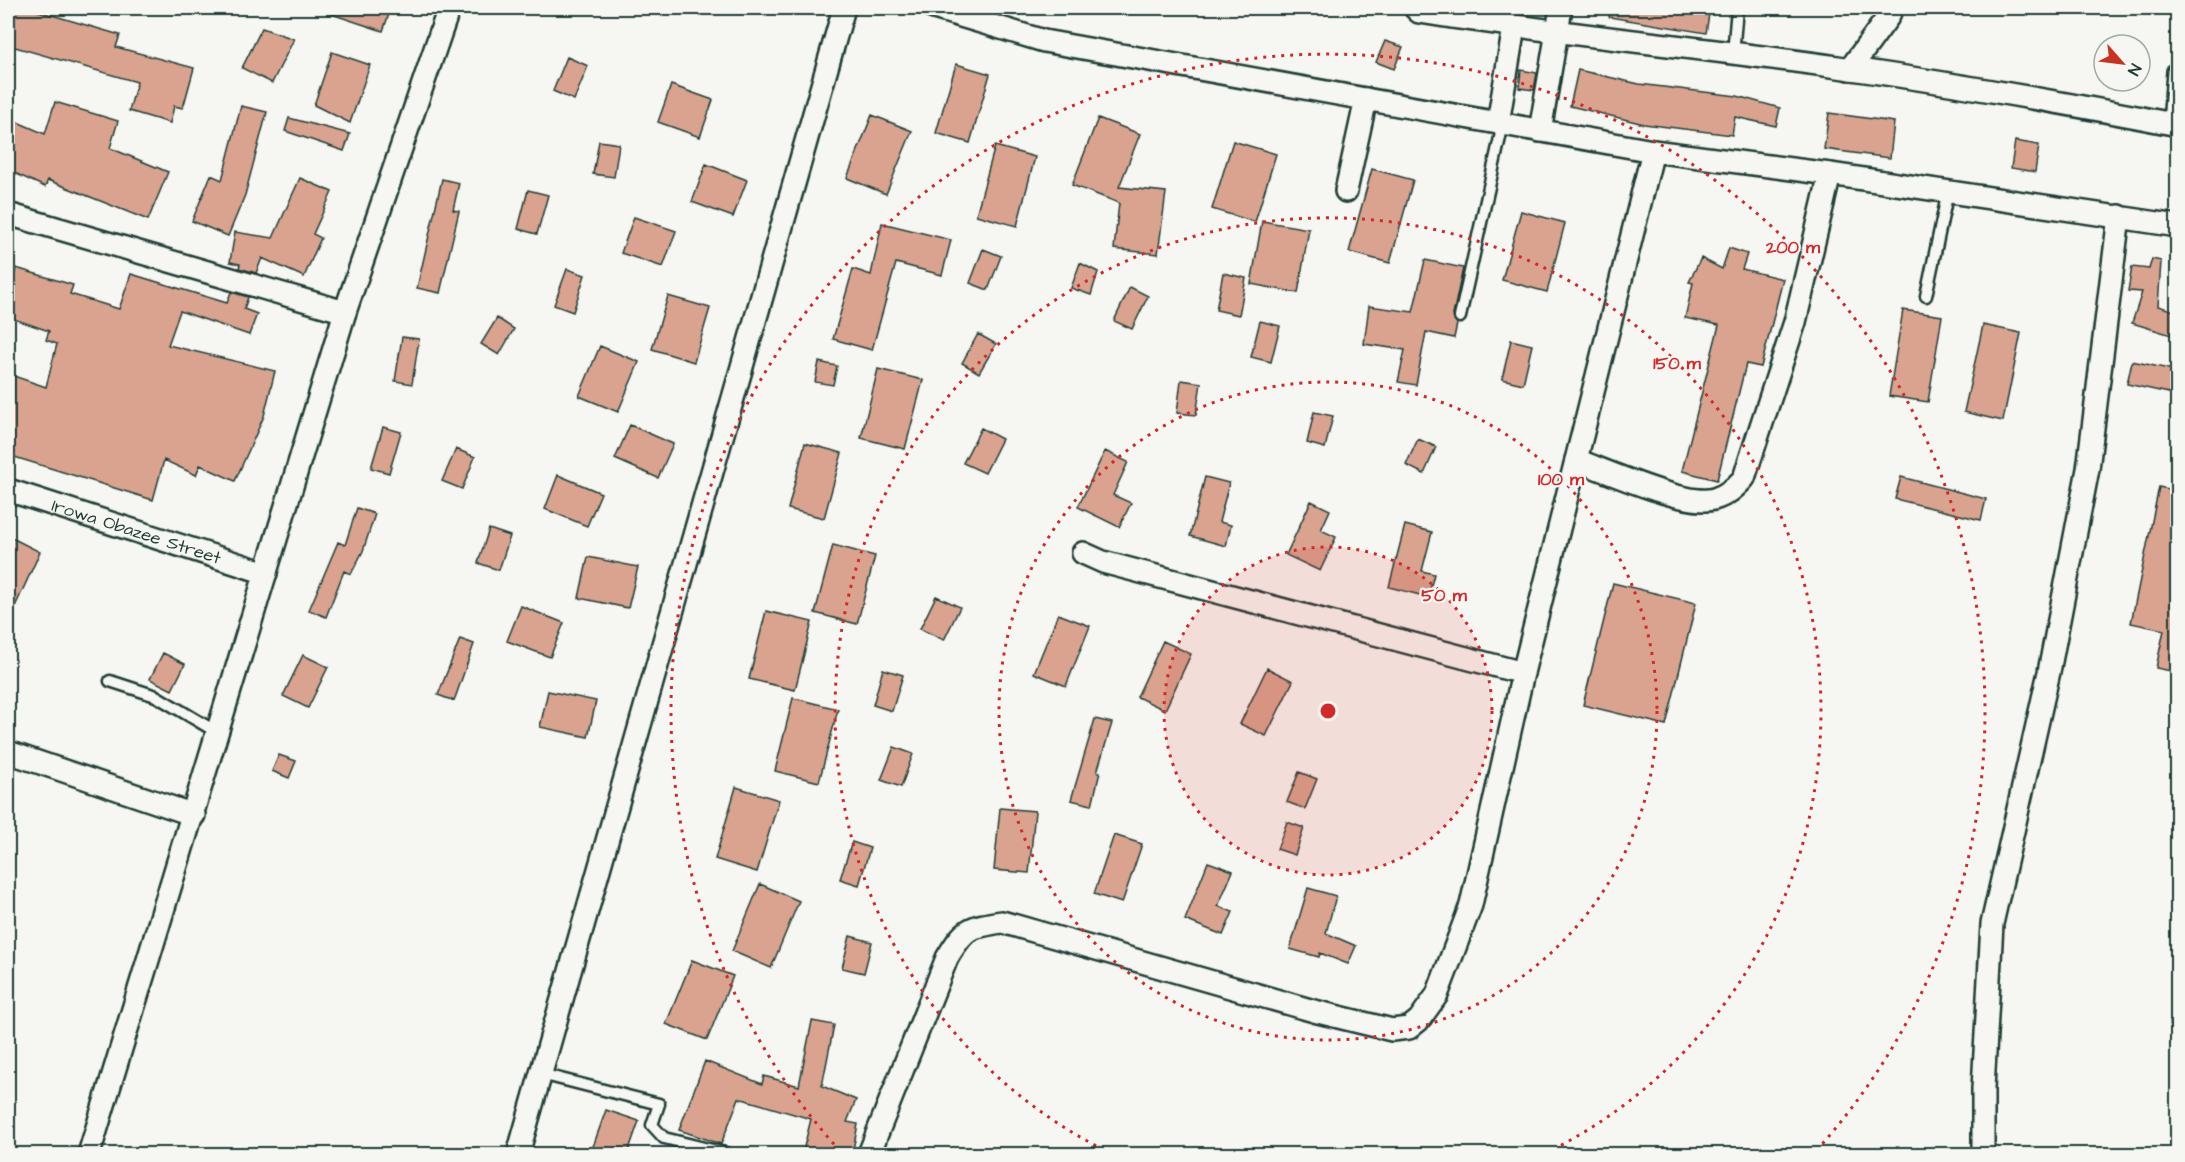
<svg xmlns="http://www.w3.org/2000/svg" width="2185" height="1162" font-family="'Architects Daughter',sans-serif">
	<rect width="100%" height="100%" fill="#f6f6f2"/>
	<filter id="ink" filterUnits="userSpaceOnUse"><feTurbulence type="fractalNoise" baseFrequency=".0167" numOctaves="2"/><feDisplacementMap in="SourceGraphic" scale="12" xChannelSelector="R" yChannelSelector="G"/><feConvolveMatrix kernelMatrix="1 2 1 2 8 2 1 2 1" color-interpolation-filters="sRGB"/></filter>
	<g filter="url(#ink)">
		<path fill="#d9a38f" stroke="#1f3d34" stroke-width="1.5" d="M 8,8 L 28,8 L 120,35 L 116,47 L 194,68 L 183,108 L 174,106 L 170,123 L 129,111 L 137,82 L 8,45 Z
			M 322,8 L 391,8 L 383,31 L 322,11 Z
			M 1610,8 L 1710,8 L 1706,33 L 1609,17 Z
			M 262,28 L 294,39 L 272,83 L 242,68 Z
			M 1385,41 L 1403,47 L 1394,69 L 1376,62 Z
			M 332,52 L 370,65 L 350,123 L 314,105 Z
			M 567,57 L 588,66 L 574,100 L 553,91 Z
			M 956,64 L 990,74 L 970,143 L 936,133 Z
			M 1521,70 L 1537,73 L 1534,90 L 1519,88 Z
			M 1578,70 L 1639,84 L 1737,96 L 1780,108 L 1776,126 L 1735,117 L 1732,135 L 1644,124 L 1570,106 Z
			M 671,85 L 713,100 L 700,137 L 658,122 Z
			M 55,102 L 118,121 L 110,148 L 168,172 L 148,220 L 48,180 L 45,187 L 8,170 L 8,118 L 45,134 Z
			M 241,106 L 267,112 L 245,195 L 228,236 L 192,221 L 211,175 L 222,180 Z
			M 1829,113 L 1894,122 L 1890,158 L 1824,149 Z
			M 872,115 L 912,131 L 886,194 L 847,178 Z
			M 289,118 L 350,134 L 344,151 L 285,131 Z
			M 1098,118 L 1140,134 L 1119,187 L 1166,192 L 1158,254 L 1114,249 L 1119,203 L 1072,185 Z
			M 599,141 L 619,144 L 614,177 L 593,174 Z
			M 1233,141 L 1276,154 L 1255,222 L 1212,209 Z
			M 2015,141 L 2039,145 L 2035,172 L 2011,168 Z
			M 995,146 L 1035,157 L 1017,226 L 976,215 Z
			M 706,164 L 747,180 L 733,217 L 692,202 Z
			M 1372,169 L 1413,180 L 1390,263 L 1349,252 Z
			M 300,178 L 332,192 L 313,234 L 321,238 L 304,277 L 262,258 L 256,273 L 239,268 L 240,264 L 230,262 L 235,232 L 273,238 Z
			M 442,179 L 459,183 L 453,210 L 459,211 L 440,293 L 417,288 Z
			M 528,190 L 548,195 L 537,234 L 518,229 Z
			M 1521,211 L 1565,223 L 1547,292 L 1502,280 Z
			M 634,217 L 676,231 L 663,267 L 621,253 Z
			M 1262,221 L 1309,229 L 1298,293 L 1251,284 Z
			M 882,223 L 951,240 L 942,275 L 896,263 L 872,350 L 833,339 L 853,269 L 871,275 Z
			M 1729,248 L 1747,254 L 1742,269 L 1783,279 L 1761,367 L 1746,364 L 1717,480 L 1682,471 L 1719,325 L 1685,318 L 1693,283 L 1689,282 L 1701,258 L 1722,269 Z
			M 983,249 L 1001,256 L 988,290 L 970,283 Z
			M 2152,259 L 2161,261 L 2158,306 L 2178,312 L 2178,337 L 2132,323 L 2142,292 L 2128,291 L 2132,267 L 2149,269 Z
			M 1425,260 L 1463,268 L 1453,315 L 1457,324 L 1454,338 L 1426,332 L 1416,385 L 1398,382 L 1405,350 L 1364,344 L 1369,306 L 1413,312 Z
			M 1080,263 L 1098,272 L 1091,295 L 1071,288 Z
			M 16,268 L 73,285 L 70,294 L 119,309 L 131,274 L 227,303 L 231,292 L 248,297 L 244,309 L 257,314 L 249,335 L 180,311 L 168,345 L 275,371 L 264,416 L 235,481 L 200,465 L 196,475 L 164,460 L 153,500 L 8,455 L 8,374 L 46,387 L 57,344 L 46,340 L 49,331 L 8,317 L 8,272 L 14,275 Z
			M 567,269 L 585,275 L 573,312 L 554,305 Z
			M 1223,273 L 1246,278 L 1239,315 L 1216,310 Z
			M 1130,287 L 1148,296 L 1132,329 L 1114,321 Z
			M 668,296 L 710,308 L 694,362 L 652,349 Z
			M 1903,310 L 1942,316 L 1928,402 L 1889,396 Z
			M 497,318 L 514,329 L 499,355 L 481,344 Z
			M 1260,321 L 1280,326 L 1271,362 L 1251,357 Z
			M 1983,325 L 2021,333 L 2003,421 L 1964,412 Z
			M 978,334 L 996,344 L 979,373 L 962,363 Z
			M 402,337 L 419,339 L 412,384 L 395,381 Z
			M 1511,340 L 1532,345 L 1523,384 L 1502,379 Z
			M 600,346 L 639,362 L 618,412 L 579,396 Z
			M 2132,361 L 2178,371 L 2178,395 L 2127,384 Z
			M 819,362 L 837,366 L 833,385 L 815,382 Z
			M 878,369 L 923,380 L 905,449 L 861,438 Z
			M 1181,380 L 1201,383 L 1196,415 L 1177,413 Z
			M 1314,412 L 1333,416 L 1325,448 L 1307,443 Z
			M 630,425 L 673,444 L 658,478 L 615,459 Z
			M 383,427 L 401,432 L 389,473 L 371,468 Z
			M 981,428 L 1002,439 L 985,473 L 963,463 Z
			M 1418,439 L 1436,447 L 1424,474 L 1406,465 Z
			M 805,443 L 842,453 L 824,518 L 788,509 Z
			M 456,449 L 475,457 L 462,489 L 442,481 Z
			M 1105,451 L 1128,462 L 1113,495 L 1131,503 L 1119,527 L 1078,507 Z
			M 558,475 L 601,493 L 587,526 L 545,509 Z
			M 1205,477 L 1229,483 L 1219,522 L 1231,525 L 1226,546 L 1190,536 Z
			M 1901,477 L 1986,499 L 1981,520 L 1895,499 Z
			M 2159,487 L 2178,491 L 2176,672 L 2156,668 L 2164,630 L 2131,623 Z
			M 1311,501 L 1330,510 L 1321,530 L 1336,537 L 1320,571 L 1286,555 Z
			M 357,508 L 375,514 L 363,551 L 351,574 L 344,571 L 326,617 L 309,610 L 338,542 L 345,545 Z
			M 1405,525 L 1432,532 L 1422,571 L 1434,574 L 1428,597 L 1389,587 Z
			M 489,529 L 510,536 L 499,570 L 478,563 Z
			M 8,536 L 40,552 L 8,622 Z
			M 833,545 L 875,556 L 857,624 L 815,613 Z
			M 588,557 L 638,567 L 628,608 L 579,598 Z
			M 1613,583 L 1696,603 L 1666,725 L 1583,705 Z
			M 936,596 L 960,607 L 944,640 L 920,629 Z
			M 521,606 L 564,623 L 550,657 L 507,641 Z
			M 766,611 L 812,622 L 795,690 L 749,679 Z
			M 1058,614 L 1090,626 L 1066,686 L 1034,673 Z
			M 460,639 L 474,644 L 454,701 L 438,695 Z
			M 1163,641 L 1191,654 L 1165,710 L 1137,697 Z
			M 163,653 L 185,664 L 172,690 L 150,679 Z
			M 303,655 L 328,667 L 308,708 L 283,696 Z
			M 1267,668 L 1293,681 L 1266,736 L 1240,724 Z
			M 883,669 L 903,675 L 892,711 L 873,705 Z
			M 548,691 L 596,701 L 588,737 L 540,727 Z
			M 793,698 L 838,709 L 819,782 L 775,771 Z
			M 1095,719 L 1112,723 L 1097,772 L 1100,772 L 1092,805 L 1071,800 Z
			M 894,747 L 913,754 L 901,787 L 881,780 Z
			M 279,755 L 296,761 L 289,778 L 272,771 Z
			M 1299,772 L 1317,779 L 1305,809 L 1287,802 Z
			M 736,787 L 779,800 L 757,872 L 715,859 Z
			M 1000,808 L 1035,811 L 1029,873 L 994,870 Z
			M 1287,822 L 1304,828 L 1295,855 L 1277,849 Z
			M 1114,835 L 1142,844 L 1122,903 L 1094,894 Z
			M 852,842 L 870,848 L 859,885 L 840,879 Z
			M 1208,862 L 1233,871 L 1218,906 L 1233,912 L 1223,935 L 1185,920 Z
			M 760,884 L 799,901 L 771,968 L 732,951 Z
			M 1308,888 L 1336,896 L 1326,933 L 1356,946 L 1348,964 L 1320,953 L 1319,957 L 1290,949 Z
			M 850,936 L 872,942 L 864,973 L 842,968 Z
			M 692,960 L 733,976 L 707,1040 L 666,1024 Z
			M 812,1021 L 834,1025 L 822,1086 L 856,1100 L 847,1122 L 858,1124 L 852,1155 L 802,1155 L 811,1119 L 739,1098 L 721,1144 L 679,1130 L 705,1061 L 762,1084 L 764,1076 L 799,1086 Z
			M 606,1110 L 639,1121 L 627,1155 L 590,1155 Z"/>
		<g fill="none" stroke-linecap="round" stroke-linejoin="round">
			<defs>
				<path id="lane" d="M 1733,54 L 1737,8
					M 1926,296 L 1948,191
					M 1460,317 L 1503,124
					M 110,681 L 156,696 L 215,731
					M 541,1074 L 659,1104 L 652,1125 L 664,1138 L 729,1154"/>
				<g id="street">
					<path d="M 934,8 L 1044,41 L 1653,151 L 1830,174 L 2178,226"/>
					<path d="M 1415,8 L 1419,12 C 1558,34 1698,47 1838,67 C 1951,83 2065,103 2178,125"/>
					<path d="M 1850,69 L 1888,17 L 1892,8"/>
					<path d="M 1498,123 L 1514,27"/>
					<path d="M 2174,124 L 2178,72"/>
					<path d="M 1540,131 L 1561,8"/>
					<path d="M 1346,191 L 1366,99"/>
					<path d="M 8,214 L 345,312"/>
					<path d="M 1576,460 C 1607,471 1686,507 1714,499 C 1727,495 1735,488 1744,478 L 1795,322 L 1830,174"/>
					<path id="s1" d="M 8,490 L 266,573"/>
					<path d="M 1083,553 L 1103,562 L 1523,673"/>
					<path d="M 8,752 L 194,815"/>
					<path d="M 89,1154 L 345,312 L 449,8"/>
					<path d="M 518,1154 L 844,8"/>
					<path d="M 869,1154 L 947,958 C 965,928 968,927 1002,922 L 1314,1011 L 1392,1030 L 1409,1028 L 1419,1020 L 1437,995 L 1471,905 L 1523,673 L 1653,151"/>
					<path d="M 1983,1154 L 1983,1089 L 1992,924 L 2049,672 L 2088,469 L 2119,216"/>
				</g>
			</defs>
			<use href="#lane" stroke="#1f3d34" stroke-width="15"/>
			<use href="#street" stroke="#1f3d34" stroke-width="26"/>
			<use href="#lane" stroke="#f6f6f2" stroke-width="10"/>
			<use href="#street" stroke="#f6f6f2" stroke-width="21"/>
		</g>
	</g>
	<circle cx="1328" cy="711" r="164" fill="#d62828" fill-opacity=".12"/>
	<g fill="none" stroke="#d62828" stroke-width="3" stroke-dasharray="3 6">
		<circle cx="1328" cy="711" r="164"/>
		<circle cx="1328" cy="711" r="329"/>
		<path d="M1112 1154A493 493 0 1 1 1544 1154"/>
		<path d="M840 1151A657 657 0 1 1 1816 1151"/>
	</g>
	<g text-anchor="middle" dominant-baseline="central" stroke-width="4.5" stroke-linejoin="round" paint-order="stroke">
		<g font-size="18" fill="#1f3d34" stroke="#f6f6f2">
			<text stroke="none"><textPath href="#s1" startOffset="135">Irowa Obazee Street</textPath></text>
		</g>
	</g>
	<circle cx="1328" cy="711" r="9" fill="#d62828" stroke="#f6f6f2" stroke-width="3"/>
	<g font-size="18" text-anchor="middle" font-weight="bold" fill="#d62828" stroke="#f6f6f2" stroke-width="4.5" stroke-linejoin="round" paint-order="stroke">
		<text x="1793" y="253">200 m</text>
		<text x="1677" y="369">150 m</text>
		<text x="1561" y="485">100 m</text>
		<text x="1444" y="601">50 m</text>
	</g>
	<rect width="2185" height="1162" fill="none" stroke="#f6f6f2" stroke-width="30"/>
	<rect x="15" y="15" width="2155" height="1132" fill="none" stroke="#1f3d34" stroke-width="2" filter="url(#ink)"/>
	<g transform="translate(2122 63) rotate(118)"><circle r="28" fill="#f6f6f2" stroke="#a0aca6" stroke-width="1.5"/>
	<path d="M0-4.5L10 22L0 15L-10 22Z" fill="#c8321e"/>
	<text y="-9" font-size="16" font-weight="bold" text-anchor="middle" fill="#1f3d34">N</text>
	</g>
</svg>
